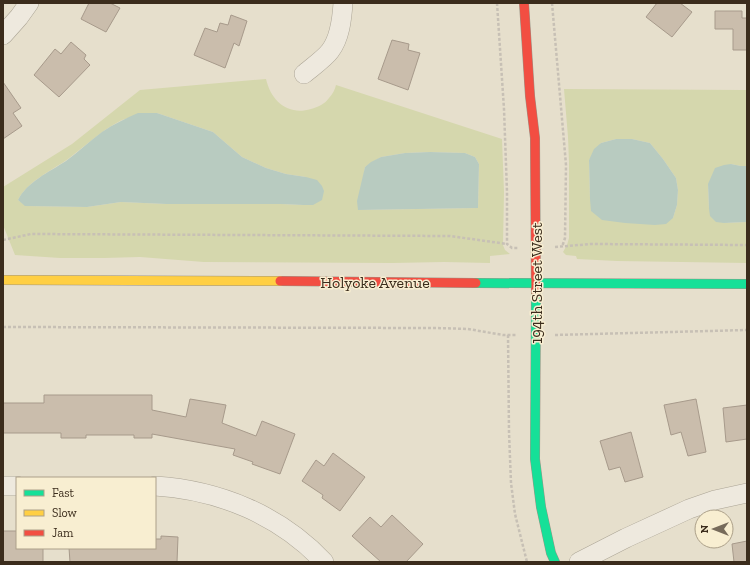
<svg xmlns="http://www.w3.org/2000/svg" width="750" height="565" font-family="'Zilla Slab',serif">
	<rect width="100%" height="100%" fill="#e6dfcc"/>
	<path fill="#d5d7ad" fill-rule="evenodd" d="M 266,79 C 271,101 288,116 311,109 C 318,107 325,104 329,98 C 333,94 335,89 336,85 L 502,139 L 504,192 L 503,245 L 505,250 L 510,254 L 490,256 L 490,263 L 444,262 L 392,263 L 204,262 L 140,257 L 104,258 L 60,258 L 15,255 L 3,225 L 3,187 L 72,144 L 140,90 ZM 157,113 L 213,132 L 242,157 L 266,168 L 286,174 L 306,177 L 303,205 L 281,204 L 166,204 L 121,202 L 87,207 L 26,206 L 18,200 C 28,181 51,171 68,159 C 85,146 101,131 120,121 C 128,117 147,115 157,113 ZM 430,152 L 465,153 L 475,157 L 479,164 L 478,208 L 358,210 L 365,167 L 381,157 L 405,153 Z
		M 564,89 L 747,90 L 747,166 L 741,166 L 731,164 L 708,185 L 709,209 L 724,223 L 747,222 L 747,263 L 617,261 L 577,259 L 576,256 L 566,255 L 563,252 L 567,245 L 569,238 L 569,162 L 568,137 ZM 616,139 L 632,139 L 650,143 L 663,159 L 676,178 L 678,190 L 677,205 L 673,218 L 590,199 L 589,160 L 601,143 Z"/>
	<path fill="#b8cbc0" d="M 138,113 L 157,113 L 213,132 L 242,157 L 266,168 L 286,174 L 306,177 L 317,180 L 322,186 L 324,191 L 322,200 L 313,205 L 303,205 L 281,204 L 166,204 L 121,202 L 87,207 L 25,206 L 18,200 C 27,182 49,172 66,161 C 78,152 90,141 102,132 C 114,124 126,118 138,113 Z
		M 616,139 L 632,139 L 650,143 L 663,159 L 676,178 L 678,190 L 677,205 L 673,218 L 666,224 L 655,225 L 625,223 L 602,220 L 591,211 L 590,199 L 589,160 L 594,149 L 601,143 Z
		M 430,152 L 465,153 L 475,157 L 479,164 L 478,208 L 358,210 L 357,201 L 365,167 L 371,162 L 381,157 L 405,153 Z
		M 731,164 L 741,166 L 747,166 L 747,222 L 724,223 L 716,222 L 710,216 L 709,209 L 708,184 L 715,168 L 724,165 Z"/>
	<path fill="#cabdac" stroke="#a79a8b" d="M 89,3 L 110,3 L 120,8 L 106,32 L 81,19 Z
		M 657,3 L 680,3 L 692,12 L 672,37 L 646,17 Z
		M 715,11 L 742,11 L 742,18 L 747,18 L 747,50 L 733,50 L 733,29 L 715,29 Z
		M 231,15 L 247,21 L 239,46 L 234,43 L 225,68 L 194,55 L 205,28 L 217,32 L 220,23 L 228,25 Z
		M 392,40 L 409,44 L 408,50 L 420,53 L 408,90 L 378,79 Z
		M 71,42 L 86,55 L 84,59 L 90,65 L 59,97 L 34,75 L 55,49 L 61,54 Z
		M 3,82 L 21,108 L 13,113 L 22,126 L 3,139 Z
		M 44,395 L 152,395 L 152,410 L 186,417 L 190,399 L 226,405 L 222,423 L 256,436 L 262,421 L 295,434 L 280,474 L 252,464 L 253,462 L 233,455 L 235,449 L 152,434 L 152,438 L 134,438 L 134,435 L 86,435 L 86,438 L 61,438 L 61,433 L 3,433 L 3,403 L 44,403 Z
		M 696,399 L 706,452 L 688,456 L 681,432 L 671,435 L 664,405 Z
		M 747,405 L 747,439 L 726,442 L 723,408 Z
		M 631,432 L 643,477 L 625,482 L 620,467 L 609,470 L 600,441 Z
		M 333,453 L 365,477 L 340,511 L 322,498 L 323,495 L 302,481 L 316,460 L 324,466 Z
		M 392,515 L 423,544 L 406,562 L 381,562 L 352,536 L 370,517 L 381,527 Z
		M 3,531 L 17,531 L 17,548 L 43,548 L 43,562 L 3,562 Z
		M 161,536 L 178,537 L 177,562 L 70,562 L 69,548 L 155,548 L 155,539 L 161,539 Z
		M 747,541 L 747,562 L 734,562 L 732,544 Z"/>
	<g fill="none" stroke-linecap="round" stroke-linejoin="round">
		<defs>
			<path id="street" d="M 3,35 L 19,17 L 29,3
				M 304,74 C 311,68 325,58 330,51 C 340,38 342,19 343,3
				M 3,486 L 17,486
				M 155,486 C 219,490 280,515 324,562
				M 579,562 L 626,538 L 689,509 L 715,500 L 747,493"/>
			<path id="fast" d="M 476,283 L 747,284
				M 536,293 L 535,459 L 541,507 L 551,553 L 555,562"/>
			<path id="slow" d="M 3,280 L 280,281"/>
			<path id="jam" d="M 524,3 L 530,96 L 535,138 L 536,293
				M 280,281 L 476,283"/>
		</defs>
		<use href="#street" stroke="#aba495" stroke-width="20"/>
		<use href="#fast" stroke="#9b9385" stroke-width="10"/>
		<use href="#slow" stroke="#9b9385" stroke-width="10"/>
		<use href="#jam" stroke="#9b9385" stroke-width="10"/>
		<path stroke="#c7c0b5" stroke-width="2.5" stroke-dasharray="3 2" stroke-linecap="butt" d="M 497,3 L 504,109 L 507,192 L 507,244 L 512,248 L 518,248
			M 552,3 L 566,165 L 565,238 L 562,247
			M 3,240 L 31,234 L 450,236 L 507,244
			M 555,247 L 591,244 L 747,245
			M 3,327 L 437,328 L 468,329 L 503,335 L 516,335
			M 508,335 L 509,432 L 511,483 L 515,514 L 527,562
			M 555,335 L 747,330"/>
		<use href="#street" stroke="#eee9de" stroke-width="19"/>
		<use href="#fast" stroke="#16e098" stroke-width="9"/>
		<use href="#slow" stroke="#ffcf43" stroke-width="9"/>
		<use href="#jam" stroke="#f24e42" stroke-width="9"/>
	</g>
	<g text-anchor="middle" dominant-baseline="central" stroke-width="3" stroke-linejoin="round" paint-order="stroke">
		<g font-size="16" fill="#3b2c1c" stroke="#f8eed1">
			<text x="375" y="282">Holyoke Avenue</text>
			<text transform="translate(536 283) rotate(-90)">194th Street West</text>
		</g>
	</g>
	<rect width="750" height="565" fill="none" stroke="#3b2c1c" stroke-width="8"/>
	<rect x="16" y="477" width="140" height="72" fill="#f8eed1" stroke="#aca089"/>
	<rect x="24" y="490" width="20" height="6" fill="#16e098" stroke="#aca089"/>
	<text x="52" y="497" font-size="12" fill="#3b2c1c">Fast</text>
	<rect x="24" y="510" width="20" height="6" fill="#ffcf43" stroke="#aca089"/>
	<text x="52" y="517" font-size="12" fill="#3b2c1c">Slow</text>
	<rect x="24" y="530" width="20" height="6" fill="#f24e42" stroke="#aca089"/>
	<text x="52" y="537" font-size="12" fill="#3b2c1c">Jam</text>
	<g transform="translate(714 529) rotate(270)"><circle r="19" fill="#f8eed1" stroke="#aca089"/>
	<path d="M0-3L7 15L0 10L-7 15Z" fill="#776b5a"/>
	<text y="-6" font-size="11" font-weight="bold" text-anchor="middle" fill="#3b2c1c">N</text>
	</g>
</svg>
